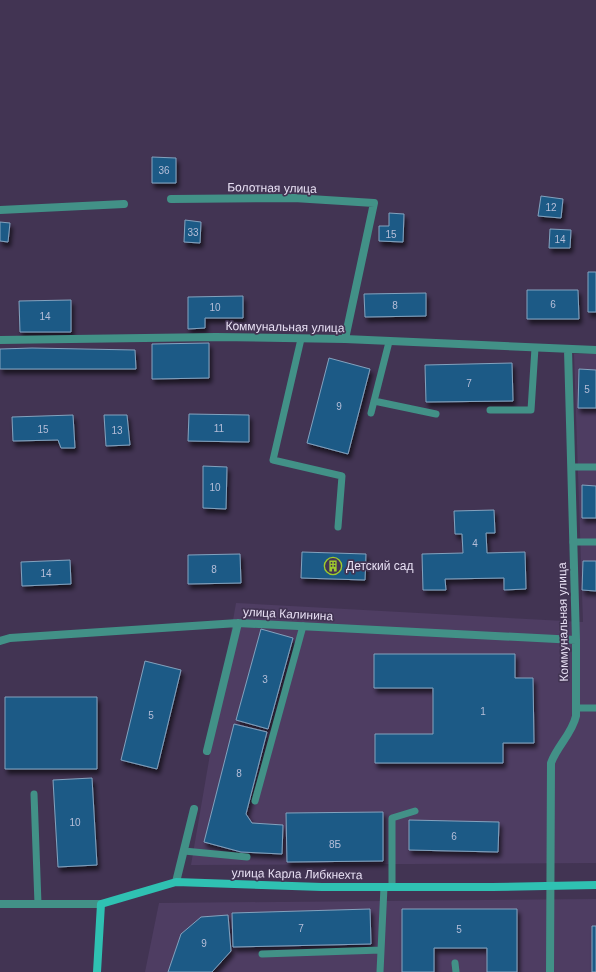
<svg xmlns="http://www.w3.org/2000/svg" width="596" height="972" font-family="Arial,sans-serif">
	<defs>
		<filter id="shadow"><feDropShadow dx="2.5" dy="4.5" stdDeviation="2" flood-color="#0009"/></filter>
	</defs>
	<rect width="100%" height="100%" fill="#423453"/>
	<path fill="#4e3d62" d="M 574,354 L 596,354 L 596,863 L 191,865 L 236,603 L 583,622 Z
		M 596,899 L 596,972 L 145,972 L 159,903 Z"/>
	<path fill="#1f5a86" stroke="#82a2be" filter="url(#shadow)" d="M 152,157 L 176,158 L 176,183 L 152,183 Z
		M 541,196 L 563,199 L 561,218 L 538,216 Z
		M 389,213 L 404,214 L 403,242 L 379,241 L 379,226 L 389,226 Z
		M 185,220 L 201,222 L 200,243 L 184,242 Z
		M 0,222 L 10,223 L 8,242 L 0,241 Z
		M 550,229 L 571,230 L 570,248 L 549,248 Z
		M 588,272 L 596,272 L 596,312 L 588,312 Z
		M 527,290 L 578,290 L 579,319 L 527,319 Z
		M 426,293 L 426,316 L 365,317 L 364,294 Z
		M 243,296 L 243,318 L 205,318 L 205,328 L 188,329 L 188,297 Z
		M 71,300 L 71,332 L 20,332 L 19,301 Z
		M 209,343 L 209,378 L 152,379 L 152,344 Z
		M 32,348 L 135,350 L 136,369 L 0,369 L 0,349 Z
		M 329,358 L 370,369 L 348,454 L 307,443 Z
		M 512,363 L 513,401 L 426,402 L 425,365 Z
		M 579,369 L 596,370 L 596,408 L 578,408 Z
		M 189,414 L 249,415 L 249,442 L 188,441 Z
		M 73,415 L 75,448 L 61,448 L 58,440 L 13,441 L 12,417 Z
		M 104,415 L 127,415 L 130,445 L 106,446 Z
		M 203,466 L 227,467 L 226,509 L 203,508 Z
		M 582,485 L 596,486 L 596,518 L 582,518 Z
		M 494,510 L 495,533 L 486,533 L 487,553 L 525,552 L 526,589 L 504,590 L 504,578 L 445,579 L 446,590 L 423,590 L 422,554 L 463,553 L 462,534 L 455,534 L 454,511 Z
		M 302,552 L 366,554 L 365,580 L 301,578 Z
		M 240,554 L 241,583 L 188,584 L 188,555 Z
		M 70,560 L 71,584 L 22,586 L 21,562 Z
		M 583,561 L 596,561 L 596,591 L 582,590 Z
		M 261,629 L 293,638 L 268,729 L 236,720 Z
		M 374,654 L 515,654 L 515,678 L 533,678 L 534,743 L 503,743 L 503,763 L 375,763 L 375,734 L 433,734 L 433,688 L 374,688 Z
		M 145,661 L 181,670 L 157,769 L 121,760 Z
		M 5,697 L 97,697 L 97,769 L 5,769 Z
		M 234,724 L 267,732 L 246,814 L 252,823 L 283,825 L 282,854 L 241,852 L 204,842 Z
		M 92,778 L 97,865 L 58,867 L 53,780 Z
		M 383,812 L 383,861 L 287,862 L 286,813 Z
		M 409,820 L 499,822 L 498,852 L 409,850 Z
		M 370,909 L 371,944 L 233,947 L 232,913 Z
		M 402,909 L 517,909 L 517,972 L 487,972 L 487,948 L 434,948 L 434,972 L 402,972 Z
		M 228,915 L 231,951 L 212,972 L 168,972 L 181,934 L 201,917 Z
		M 592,926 L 596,926 L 596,972 L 592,972 Z"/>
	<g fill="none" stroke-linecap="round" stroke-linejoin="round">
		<path stroke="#429187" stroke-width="7" d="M 301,339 L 273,460 L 342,476 L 338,527
			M 374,401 L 436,414
			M 490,410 L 531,410 L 535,348
			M 371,413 L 389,342
			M 572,467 L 596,467
			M 573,542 L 596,542
			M 576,708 L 596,708
			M 34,794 L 38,904
			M 255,801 L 303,626
			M 184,851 L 247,857
			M 392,887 L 392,818 L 415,811
			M 262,954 L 381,950
			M 455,963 L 456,972
			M 380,972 L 384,887"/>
		<path stroke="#429187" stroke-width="8" d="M 171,199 L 294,198 L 374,203 L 345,339
			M 0,210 L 124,204
			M 0,340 L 216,337 L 345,339 L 596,350
			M 0,641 L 10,638 L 238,623 L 576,640
			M 207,751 L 238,623
			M 176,882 L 194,809
			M 0,904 L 101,904
			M 550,972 L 551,763 C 557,746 572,734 576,716 L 576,640 L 568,350"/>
		<path stroke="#2fc1b2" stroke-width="8" d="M 97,972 L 101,904 L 176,882 L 322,887 L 492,887 L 596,885"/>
	</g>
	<defs>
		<symbol id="building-ring" viewBox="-11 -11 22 22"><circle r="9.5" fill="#423453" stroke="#9fca2d" stroke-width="1.5"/><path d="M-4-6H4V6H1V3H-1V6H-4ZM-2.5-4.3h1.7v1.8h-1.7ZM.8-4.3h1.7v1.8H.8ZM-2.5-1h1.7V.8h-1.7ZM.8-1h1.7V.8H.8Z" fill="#9fca2d"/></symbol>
	</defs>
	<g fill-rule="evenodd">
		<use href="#building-ring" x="323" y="556" width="20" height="20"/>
	</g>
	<g text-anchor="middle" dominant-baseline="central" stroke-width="3.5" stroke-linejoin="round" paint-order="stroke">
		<g font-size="10" fill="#b6bed8">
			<text x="164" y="170">36</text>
			<text x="551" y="207">12</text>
			<text x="193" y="232">33</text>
			<text x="391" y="234">15</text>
			<text x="560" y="239">14</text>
			<text x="553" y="304">6</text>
			<text x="395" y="305">8</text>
			<text x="215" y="307">10</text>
			<text x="45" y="316">14</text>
			<text x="469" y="383">7</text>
			<text x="587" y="389">5</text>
			<text x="339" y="406">9</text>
			<text x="219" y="428">11</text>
			<text x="43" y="429">15</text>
			<text x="117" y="430">13</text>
			<text x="215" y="487">10</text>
			<text x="475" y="543">4</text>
			<text x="214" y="569">8</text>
			<text x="46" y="573">14</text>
			<text x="265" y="679">3</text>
			<text x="483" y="711">1</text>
			<text x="151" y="715">5</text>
			<text x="239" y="773">8</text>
			<text x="75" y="822">10</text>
			<text x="454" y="836">6</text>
			<text x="335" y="844">8Б</text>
			<text x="301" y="928">7</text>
			<text x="459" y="929">5</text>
			<text x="204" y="943">9</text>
		</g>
		<g font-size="12" fill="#e8e0f4" stroke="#423453">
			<text transform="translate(272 188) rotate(1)">Болотная улица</text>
			<text transform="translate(285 327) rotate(1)">Коммунальная улица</text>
			<text transform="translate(288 614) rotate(3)">улица Калинина</text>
			<text transform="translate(563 622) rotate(-91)">Коммунальная улица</text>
			<text transform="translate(297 874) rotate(1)">улица Карла Либкнехта</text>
		</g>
		<g font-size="12" fill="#e8e0f4" stroke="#423453" text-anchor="start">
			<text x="346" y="566">Детский сад</text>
		</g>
	</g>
</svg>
